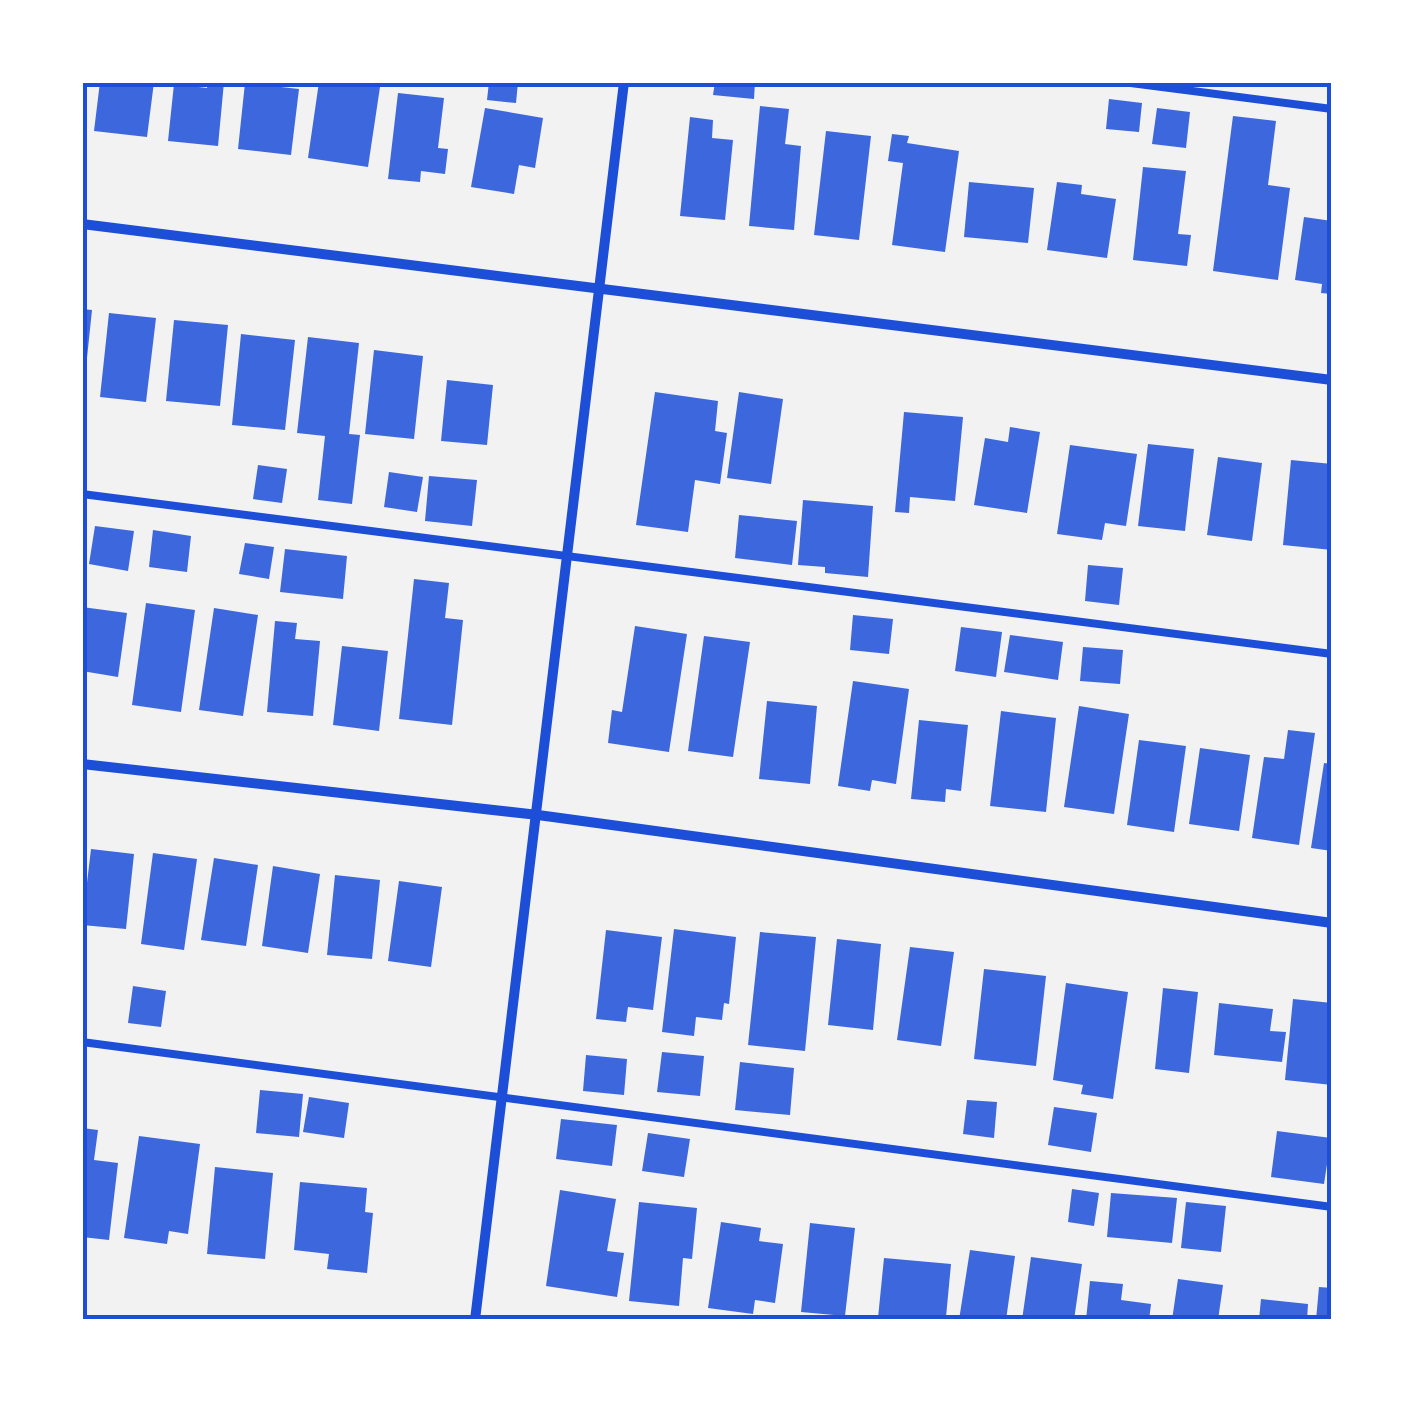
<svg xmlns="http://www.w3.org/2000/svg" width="1414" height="1402" font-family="Cabin,sans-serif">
	<rect width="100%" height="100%" fill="#f2f2f2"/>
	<path fill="#3d67dc" d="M 100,82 L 154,82 L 147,137 L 94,131 Z
		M 208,82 L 224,82 L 218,146 L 168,141 L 174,84 L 207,88 Z
		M 319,82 L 380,87 L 368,167 L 308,158 Z
		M 489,82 L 518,82 L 516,103 L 487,100 Z
		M 715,82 L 755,82 L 754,99 L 713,95 Z
		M 245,83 L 299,89 L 291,155 L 238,149 Z
		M 398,93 L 444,98 L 438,148 L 448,149 L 445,174 L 421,171 L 420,182 L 388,179 Z
		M 1109,99 L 1142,103 L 1139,132 L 1106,129 Z
		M 760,106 L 789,109 L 785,144 L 801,146 L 794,230 L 749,226 Z
		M 485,108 L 543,118 L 535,168 L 519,165 L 514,194 L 471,187 Z
		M 1157,108 L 1190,112 L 1186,148 L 1152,144 Z
		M 1233,116 L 1276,121 L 1268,185 L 1290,188 L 1278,280 L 1213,271 Z
		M 690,117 L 713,120 L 712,138 L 733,140 L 725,220 L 680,216 Z
		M 826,131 L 871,136 L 859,240 L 814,235 Z
		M 892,134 L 909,136 L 907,143 L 959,151 L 945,252 L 892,245 L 903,163 L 888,161 Z
		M 1143,167 L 1186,171 L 1178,234 L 1191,235 L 1187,266 L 1133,260 Z
		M 969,182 L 1034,188 L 1028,243 L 964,237 Z
		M 1057,182 L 1082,185 L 1081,194 L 1116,199 L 1107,258 L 1047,250 Z
		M 1304,217 L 1332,221 L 1332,294 L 1321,293 L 1322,284 L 1295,280 Z
		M 82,309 L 92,310 L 85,377 L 82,377 Z
		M 109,313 L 156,318 L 146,402 L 100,397 Z
		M 174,320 L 228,325 L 220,406 L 166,401 Z
		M 241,334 L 295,340 L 285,430 L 232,425 Z
		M 308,337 L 359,343 L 349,434 L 360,435 L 352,504 L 318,500 L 325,436 L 297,433 Z
		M 374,350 L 423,356 L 414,439 L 365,434 Z
		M 447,380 L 493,385 L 487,445 L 441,441 Z
		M 655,392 L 718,401 L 715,431 L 727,433 L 720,484 L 695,480 L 688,532 L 636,525 Z
		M 739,392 L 783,399 L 771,484 L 727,478 Z
		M 904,412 L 963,417 L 955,501 L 910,497 L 909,513 L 895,512 Z
		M 1010,427 L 1040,432 L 1027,513 L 974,505 L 985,438 L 1008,442 Z
		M 1148,444 L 1194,449 L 1185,531 L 1138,526 Z
		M 1070,445 L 1137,454 L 1126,526 L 1105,523 L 1102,540 L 1057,534 Z
		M 1218,457 L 1262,463 L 1252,541 L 1207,535 Z
		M 1291,460 L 1332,464 L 1332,550 L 1283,545 Z
		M 258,465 L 287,469 L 282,503 L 253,499 Z
		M 389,472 L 423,477 L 417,512 L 384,507 Z
		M 429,476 L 477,480 L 472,526 L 425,521 Z
		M 803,500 L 873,506 L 868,577 L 825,573 L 825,567 L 798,565 Z
		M 739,515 L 797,521 L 792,565 L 735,558 Z
		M 95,526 L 134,531 L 128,571 L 89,564 Z
		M 153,530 L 191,536 L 187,572 L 149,567 Z
		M 245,543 L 274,547 L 269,579 L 239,574 Z
		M 285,549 L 347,556 L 343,599 L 280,592 Z
		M 1088,565 L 1123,568 L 1119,605 L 1085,601 Z
		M 414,579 L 449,583 L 445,618 L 463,620 L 452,725 L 399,719 Z
		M 146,603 L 195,610 L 181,712 L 132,705 Z
		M 82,607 L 127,613 L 118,677 L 82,671 Z
		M 214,608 L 258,615 L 243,716 L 199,710 Z
		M 853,615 L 893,619 L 889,654 L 850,650 Z
		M 275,621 L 297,623 L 295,639 L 320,641 L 313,716 L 267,712 Z
		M 635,626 L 687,634 L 669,752 L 608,743 L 612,710 L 622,712 Z
		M 961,627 L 1002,632 L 996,677 L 955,671 Z
		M 1010,635 L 1063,642 L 1058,680 L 1004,672 Z
		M 704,636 L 750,642 L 733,757 L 688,751 Z
		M 342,646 L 388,651 L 379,731 L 333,725 Z
		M 1083,647 L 1123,650 L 1120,684 L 1080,681 Z
		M 853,681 L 909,689 L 896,784 L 872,780 L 870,791 L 838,786 Z
		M 767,701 L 817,706 L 810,784 L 759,779 Z
		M 1079,706 L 1129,714 L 1114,814 L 1064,807 Z
		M 1001,711 L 1056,718 L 1046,812 L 990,806 Z
		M 919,720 L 968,725 L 961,791 L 946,789 L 945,802 L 911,799 Z
		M 1288,730 L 1315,733 L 1299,845 L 1252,838 L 1264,757 L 1284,759 Z
		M 1139,740 L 1186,746 L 1174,832 L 1127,825 Z
		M 1200,748 L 1250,755 L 1239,831 L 1189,824 Z
		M 1324,763 L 1332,764 L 1332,851 L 1311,848 Z
		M 91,849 L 134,854 L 126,929 L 82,925 Z
		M 153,853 L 197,859 L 184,950 L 141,944 Z
		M 214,858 L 258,865 L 246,946 L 201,940 Z
		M 273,866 L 320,874 L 308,953 L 262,946 Z
		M 335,875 L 380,880 L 372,959 L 327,955 Z
		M 399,881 L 442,887 L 431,967 L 388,961 Z
		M 674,929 L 736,937 L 729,1004 L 724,1003 L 722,1020 L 696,1017 L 694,1036 L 662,1032 Z
		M 606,930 L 662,937 L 653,1010 L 628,1007 L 626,1022 L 596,1019 Z
		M 760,932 L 816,937 L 805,1051 L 748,1045 Z
		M 837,939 L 881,944 L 873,1030 L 828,1025 Z
		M 910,947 L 954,952 L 941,1046 L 897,1040 Z
		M 984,969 L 1046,976 L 1036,1066 L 974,1059 Z
		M 1066,983 L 1128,992 L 1113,1099 L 1081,1094 L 1083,1085 L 1053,1080 Z
		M 133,986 L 166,991 L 161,1027 L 128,1023 Z
		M 1163,988 L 1198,992 L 1189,1073 L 1155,1069 Z
		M 1293,999 L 1332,1003 L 1332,1085 L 1285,1080 Z
		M 1219,1003 L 1273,1009 L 1270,1031 L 1286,1032 L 1282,1062 L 1214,1055 Z
		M 662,1052 L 704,1056 L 700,1096 L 657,1092 Z
		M 586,1055 L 627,1059 L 624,1095 L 583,1091 Z
		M 740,1062 L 794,1068 L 790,1115 L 735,1110 Z
		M 260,1090 L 303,1094 L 299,1137 L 256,1133 Z
		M 309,1097 L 349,1103 L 344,1138 L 303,1132 Z
		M 967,1100 L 997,1102 L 994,1138 L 963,1134 Z
		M 1054,1107 L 1097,1113 L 1091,1152 L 1048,1145 Z
		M 561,1119 L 617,1125 L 612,1166 L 556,1159 Z
		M 82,1128 L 98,1130 L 94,1160 L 118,1163 L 109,1240 L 82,1237 Z
		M 1277,1131 L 1331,1138 L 1324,1184 L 1271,1177 Z
		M 648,1133 L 690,1139 L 684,1177 L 642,1171 Z
		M 139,1136 L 200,1144 L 188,1234 L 169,1231 L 167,1244 L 124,1238 Z
		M 215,1167 L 273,1173 L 265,1259 L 207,1254 Z
		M 300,1182 L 367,1188 L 365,1212 L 373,1213 L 367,1273 L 327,1269 L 329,1254 L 294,1250 Z
		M 1072,1189 L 1099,1193 L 1094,1226 L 1068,1222 Z
		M 560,1190 L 616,1199 L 607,1251 L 624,1253 L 617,1297 L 546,1286 Z
		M 1111,1193 L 1177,1198 L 1172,1243 L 1107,1237 Z
		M 639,1202 L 697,1208 L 692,1259 L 683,1258 L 679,1306 L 629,1301 Z
		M 1186,1202 L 1226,1206 L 1221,1252 L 1181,1248 Z
		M 721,1222 L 761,1228 L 759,1241 L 783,1244 L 775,1303 L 755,1300 L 753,1314 L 708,1308 Z
		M 810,1223 L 855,1228 L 845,1316 L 801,1312 Z
		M 970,1250 L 1015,1256 L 1006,1320 L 959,1320 Z
		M 1031,1257 L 1082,1264 L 1074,1320 L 1022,1320 Z
		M 884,1258 L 951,1264 L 946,1317 L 878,1318 Z
		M 1178,1279 L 1223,1285 L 1218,1320 L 1172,1320 Z
		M 1090,1281 L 1123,1284 L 1121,1300 L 1151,1304 L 1149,1320 L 1086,1320 Z
		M 1319,1287 L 1332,1288 L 1332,1320 L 1316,1320 Z
		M 1261,1299 L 1308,1304 L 1307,1320 L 1259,1320 Z"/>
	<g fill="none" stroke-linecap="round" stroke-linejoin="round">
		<path stroke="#1d4ed8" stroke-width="8" d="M 1123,82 L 1332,109
			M 82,494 L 1332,654
			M 82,1042 L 1332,1207"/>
		<path stroke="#1d4ed8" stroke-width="10" d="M 82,224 L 1332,380
			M 82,764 L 538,815 L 1332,923
			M 475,1320 L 624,82"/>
	</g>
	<rect width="1414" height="1402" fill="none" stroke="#ffffff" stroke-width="170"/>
	<rect x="85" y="85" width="1244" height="1232" fill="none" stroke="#1d4ed8" stroke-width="4"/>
</svg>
